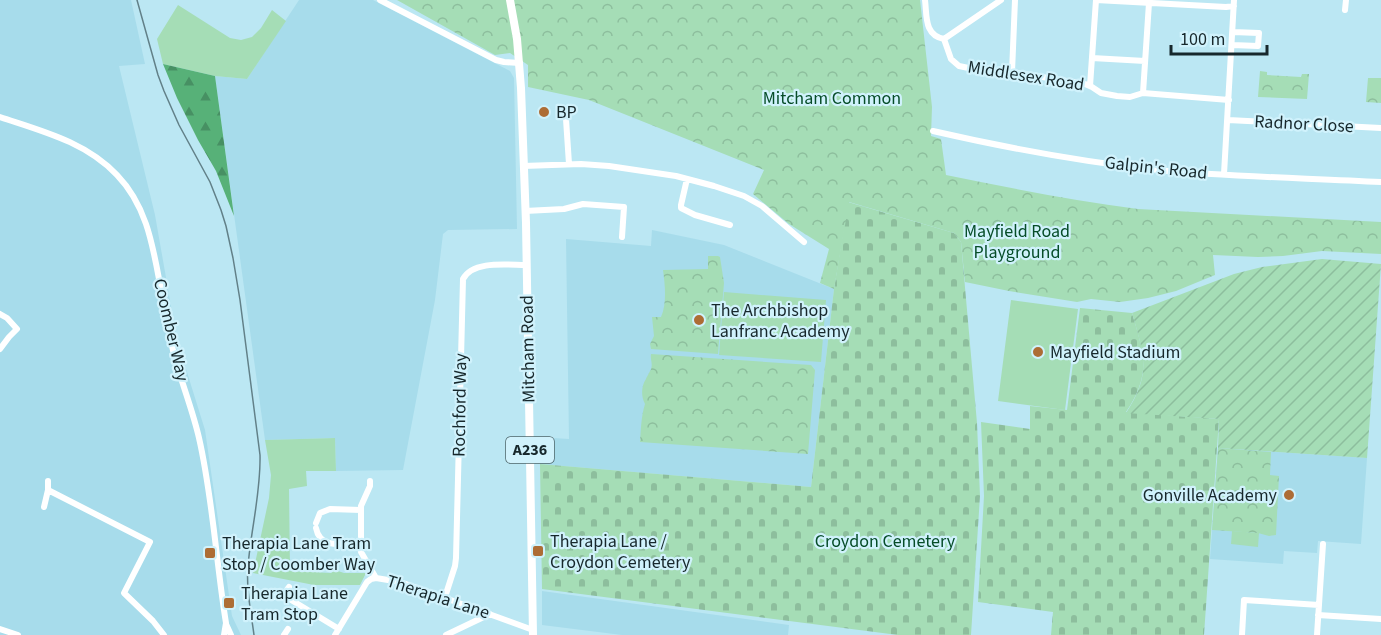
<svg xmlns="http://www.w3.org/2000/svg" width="1381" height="635" font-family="'Source Sans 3',sans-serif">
	<defs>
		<pattern id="forest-firs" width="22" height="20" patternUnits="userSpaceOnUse" patternTransform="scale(1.5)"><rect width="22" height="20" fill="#57b178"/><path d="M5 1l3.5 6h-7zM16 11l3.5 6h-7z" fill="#479063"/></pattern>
		<pattern id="cemetery-stones" width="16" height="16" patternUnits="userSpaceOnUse" patternTransform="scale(1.5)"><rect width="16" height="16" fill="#a5ddb6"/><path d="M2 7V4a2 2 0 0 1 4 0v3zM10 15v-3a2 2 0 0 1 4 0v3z" fill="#8dbe9d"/></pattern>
		<pattern id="park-crowns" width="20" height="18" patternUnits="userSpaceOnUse" patternTransform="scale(1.5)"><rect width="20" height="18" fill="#a5ddb6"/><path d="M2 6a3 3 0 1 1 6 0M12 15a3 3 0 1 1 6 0" fill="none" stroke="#8dbe9d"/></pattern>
		<pattern id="garden-furrows" width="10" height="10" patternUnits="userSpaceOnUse" patternTransform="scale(1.5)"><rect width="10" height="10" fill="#a5ddb6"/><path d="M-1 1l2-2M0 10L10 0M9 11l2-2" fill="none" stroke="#8dbe9d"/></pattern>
	</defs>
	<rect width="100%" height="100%" fill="#bbe7f3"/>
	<path fill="#a7dceb" d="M 0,0 L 131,0 L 145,64 L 119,66 L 155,215 L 177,340 L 205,430 L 232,616 L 241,635 L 0,635 Z
		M 299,0 L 373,0 L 510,71 L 514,78 L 517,229 L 448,230 L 443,234 L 435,300 L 403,470 L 336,471 L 335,438 L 265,440 L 215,76 L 247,79 Z
		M 652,230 L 724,245 L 834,289 L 811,487 L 540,464 L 538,437 L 569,439 L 566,239 L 651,246 Z
		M 1218,448 L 1367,458 L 1361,544 L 1318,541 L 1317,553 L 1284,551 L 1283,564 L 1210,559 Z
		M 542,591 L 789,625 L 788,635 L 622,635 L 542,625 Z"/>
	<path fill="#a5ddb6" d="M 178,5 L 230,38 L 241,40 L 252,37 L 261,28 L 272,10 L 286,21 L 247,79 L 215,76 L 163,64 L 157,39 Z
		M 724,292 L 826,300 L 821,362 L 719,355 Z
		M 1011,300 L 1078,309 L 1065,410 L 998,401 Z
		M 335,438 L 336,471 L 306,471 L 307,486 L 289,489 L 290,571 L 331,573 L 335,570 L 344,573 L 366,573 L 360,585 L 314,585 L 253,573 L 269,498 L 271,475 L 265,440 Z
		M 1232,531 L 1259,533 L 1258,547 L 1231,544 Z"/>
	<path fill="url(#forest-firs)" d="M 163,64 L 215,76 L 234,216 L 216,171 L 198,140 L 177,98 Z"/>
	<path fill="url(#cemetery-stones)" d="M 848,202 L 954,233 L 961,242 L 977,423 L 980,496 L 971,635 L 898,635 L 542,589 L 540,464 L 811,487 L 834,289 Z
		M 1080,308 L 1132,313 C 1144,354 1152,373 1126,412 L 1219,419 L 1204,635 L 1051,635 L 1053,612 L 978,602 L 984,496 L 981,422 L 1030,429 L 1030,406 L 1067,410 Z"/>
	<path fill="url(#park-crowns)" d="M 397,0 L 920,0 L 932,107 L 931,136 L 941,139 L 946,175 C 1010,188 1074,201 1138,209 L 1381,222 L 1381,254 L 1322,251 L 1283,256 L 1258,257 L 1213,255 L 1215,275 L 1176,291 L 1148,298 L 1120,302 L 1091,299 L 1077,302 L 1009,291 L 965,282 L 961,242 L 954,233 L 849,202 L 834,289 L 820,283 L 829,249 L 789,224 L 753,194 L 764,170 L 589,100 L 528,87 L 528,65 L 510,53 L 495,55 Z
		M 1260,71 L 1267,72 L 1267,75 L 1301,77 L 1302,74 L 1309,74 L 1307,99 L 1258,97 Z
		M 1368,78 L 1381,78 L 1381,103 L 1366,102 Z
		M 708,256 L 718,256 L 720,257 L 724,283 L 718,354 L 651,349 L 650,344 L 654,336 L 652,317 L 661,317 C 667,303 665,285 663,270 L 708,269 Z
		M 651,354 L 811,365 L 815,370 L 808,454 L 640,442 C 641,429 641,417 645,404 C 641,397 641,386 646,379 C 646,378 651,370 651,369 C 653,364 650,359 651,354 Z
		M 1218,448 L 1271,452 L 1270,475 L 1279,476 L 1276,535 L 1269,536 L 1258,533 L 1212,530 Z"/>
	<path fill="url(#garden-furrows)" d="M 1322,259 L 1381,264 L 1367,458 L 1218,448 L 1219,419 L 1126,413 C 1152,373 1144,355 1132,313 L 1234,274 L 1262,267 Z"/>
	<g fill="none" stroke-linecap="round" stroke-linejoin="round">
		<path stroke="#fff" stroke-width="6" d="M 380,0 L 496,60 L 504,62 L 520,63
			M 925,0 C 927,16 924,35 944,39
			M 1096,0 L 1226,7 L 1234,6
			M 1345,10 L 1346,0
			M 944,39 L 951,59 L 959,66 L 1002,75 L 1011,72 L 1085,84 L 1092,87 L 1101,93 L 1117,96 L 1130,97 L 1143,93 L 1229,100
			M 944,39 L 1001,0
			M 1232,45 L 1258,46 L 1259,33 L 1233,32
			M 1092,58 L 1145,61
			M 1012,72 L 1015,0
			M 1090,86 L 1096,0
			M 1143,93 L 1149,3
			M 0,117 C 42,131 86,142 117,175 C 145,204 152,241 159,279 C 164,301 168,324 172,346 C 179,377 192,407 199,438 C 213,499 216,562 226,623 L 224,635
			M 566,119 L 569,164
			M 1228,120 L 1381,128
			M 933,131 C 1007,148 1082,162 1158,170 C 1232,177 1307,178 1381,182
			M 523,166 L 581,164 L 609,166 L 676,176 L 714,186 L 744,196 L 762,206 L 804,242
			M 1224,174 L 1234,0
			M 687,179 L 681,205 L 681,208 L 695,215 L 730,225
			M 525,211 L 564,209 L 583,204 L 624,207 L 622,237
			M 0,314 L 7,318 L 17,329 L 9,337 L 0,349
			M 370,481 L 370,486 L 361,506 L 361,552 L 376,578
			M 48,490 L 150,542 L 124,593 L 153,621 L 164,635
			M 44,507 L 48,490 L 48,481
			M 316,523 L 320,513 L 330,509 L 361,510
			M 316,528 C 320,550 344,543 360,543
			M 312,547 L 320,540
			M 376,578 L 400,582 L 426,591 L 533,630
			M 283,595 L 339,629
			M 274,597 L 283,595 L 289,587
			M 445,597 L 455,566 L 456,558 L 463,279 C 473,260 508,265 526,265
			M 1318,615 L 1381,619
			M 226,624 L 231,635
			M 0,629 L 18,635
			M 284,635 L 288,629
			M 335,635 L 367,582 L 371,579 L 376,578
			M 446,635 L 490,614
			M 1242,635 L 1244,600 L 1319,605
			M 1317,635 L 1323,544"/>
		<path stroke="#fff" stroke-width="8" d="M 510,0 L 517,39 L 521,88 L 526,223 L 533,635"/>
		<path stroke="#628088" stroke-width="1.5" d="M 137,0 L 158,75 L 164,91 L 179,125 L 210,182 L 221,210 L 226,226 L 233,258 L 240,300 L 260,455 C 261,492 251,529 248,566 C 246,589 251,612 254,635"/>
	</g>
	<g fill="#ad6d35" stroke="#d0f2fc" stroke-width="2">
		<circle cx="544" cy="112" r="6"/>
		<circle cx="699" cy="320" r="6"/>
		<circle cx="1038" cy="352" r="6"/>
		<circle cx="1289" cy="495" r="6"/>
		<rect x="532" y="545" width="12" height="12" rx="3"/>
		<rect x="204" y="547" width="12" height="12" rx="3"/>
		<rect x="223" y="597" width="12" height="12" rx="3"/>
	</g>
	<g text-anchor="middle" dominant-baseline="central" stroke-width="4.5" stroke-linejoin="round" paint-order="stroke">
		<rect fill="#d0f2fc" stroke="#4e656a" stroke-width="1.5" x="506" y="437" width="48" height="26" rx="4.5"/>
		<g font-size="16" font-weight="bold" fill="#17282c">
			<text x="530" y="450">A236</text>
		</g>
		<g font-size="18" fill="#17282c" stroke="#d0f2fc">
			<text transform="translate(1026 76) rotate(9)">Middlesex Road</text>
			<text transform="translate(1304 124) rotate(3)">Radnor Close</text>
			<text transform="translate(1156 168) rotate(6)">Galpin's Road</text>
			<text transform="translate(171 330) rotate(77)">Coomber Way</text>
			<text transform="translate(528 349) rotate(-91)">Mitcham Road</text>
			<text transform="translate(460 405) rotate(-89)">Rochford Way</text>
			<text transform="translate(438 597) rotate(18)">Therapia Lane</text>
		</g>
		<g font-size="18" fill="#064d28" stroke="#d0f2fc">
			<text x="832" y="98">Mitcham Common</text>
			<text x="1017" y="231">Mayfield Road<tspan x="1017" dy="21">Playground</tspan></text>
			<text x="885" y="541">Croydon Cemetery</text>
		</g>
		<g font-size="18" fill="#17282c" stroke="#d0f2fc" text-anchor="start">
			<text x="556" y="112">BP</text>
			<text x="711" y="310">The Archbishop<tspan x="711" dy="21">Lanfranc Academy</tspan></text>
			<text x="1050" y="352">Mayfield Stadium</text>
			<text x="1277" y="495" text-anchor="end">Gonville Academy</text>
			<text x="550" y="541">Therapia Lane /<tspan x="550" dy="21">Croydon Cemetery</tspan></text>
			<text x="222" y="543">Therapia Lane Tram<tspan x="222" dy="21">Stop / Coomber Way</tspan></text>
			<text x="241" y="593">Therapia Lane<tspan x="241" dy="21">Tram Stop</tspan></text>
		</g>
	</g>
	<path d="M1171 45v9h96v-9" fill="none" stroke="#17282c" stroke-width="3"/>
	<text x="1180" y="45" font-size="18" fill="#17282c" stroke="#d0f2fc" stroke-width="4.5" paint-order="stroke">100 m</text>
</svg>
